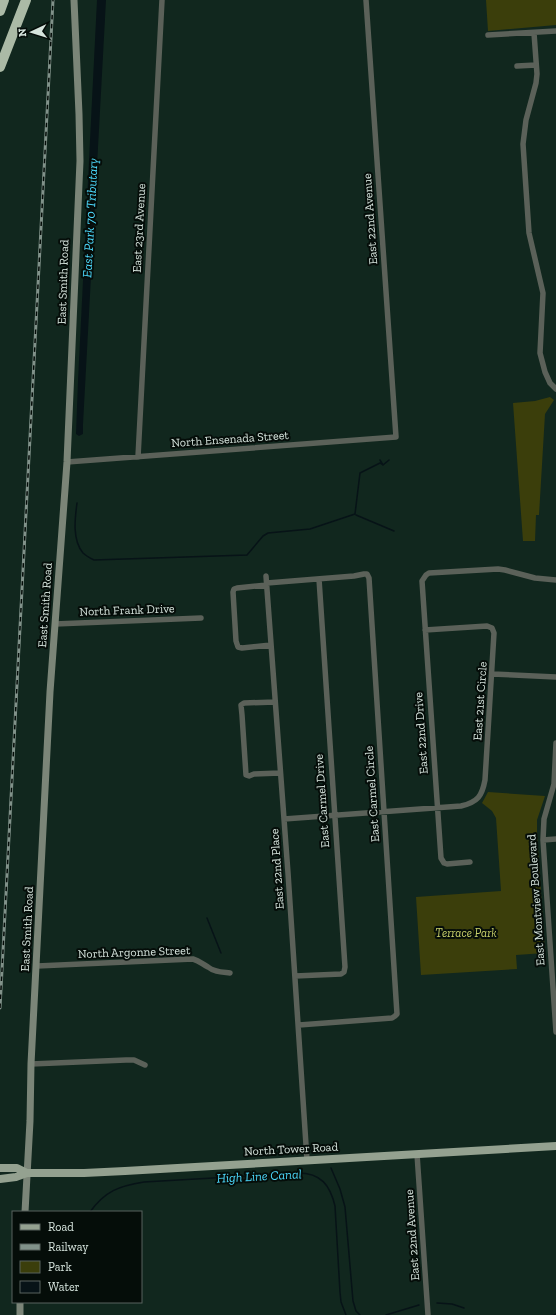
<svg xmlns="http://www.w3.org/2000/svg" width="556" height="1315" font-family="'Zilla Slab',serif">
	<rect width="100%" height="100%" fill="#11271e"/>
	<path fill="#3b3e0b" d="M 486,0 L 556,0 L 556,25 L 488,31 Z
		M 550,397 L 554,400 L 545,414 L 539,515 L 536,515 L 535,541 L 523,541 L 513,403 L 535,401 Z
		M 488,792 L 545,796 L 537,820 L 537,833 L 545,953 L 516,955 L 517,969 L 421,975 L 416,897 L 501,891 L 496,818 L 492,811 L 482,803 Z"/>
	<path fill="#071317" d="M 97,0 L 106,0 L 83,424 L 83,434 L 79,436 L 76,434 L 78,381 Z"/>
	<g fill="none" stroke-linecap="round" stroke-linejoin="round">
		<path stroke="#071317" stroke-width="1.5" d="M 380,460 L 383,465
			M 77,503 C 75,518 72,540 83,553 C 86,556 90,558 94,560 L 247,555 L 263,536 L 268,533 L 310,529 L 355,514 L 360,473 L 380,463 L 383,465 L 389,460
			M 356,515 L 394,531
			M 207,918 L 221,953
			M 331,1168 L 340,1189 L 345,1207 L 353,1301 L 356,1311 L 360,1315
			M 90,1212 C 105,1191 119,1186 144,1182 L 298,1173 C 321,1173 330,1185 335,1206 L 340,1292 L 341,1302 L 346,1315
			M 437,1303 L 452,1304 L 464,1308
			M 386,1315 L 419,1305
			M 554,1315 L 556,1314"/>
		<path stroke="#5b6159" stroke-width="5.5" d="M 534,33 L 537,74 L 536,83 L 526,120 L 523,144 L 529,233 L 543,293 L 540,353 L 545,372 L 550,383 L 556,389
			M 488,35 L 556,31
			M 517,66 L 536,65
			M 138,457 L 162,0
			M 67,462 L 396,437 L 366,0
			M 266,576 L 288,873 L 307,1160
			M 267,583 L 354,576 L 364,574 L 367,574 L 369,578 L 397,1014 L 395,1016 L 392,1018 L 299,1025
			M 267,585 L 237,588 L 234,589 L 233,592 L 236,641 L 238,647 L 242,648 L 271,645
			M 55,624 L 201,618
			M 492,674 L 556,677
			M 275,702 L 244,703 L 241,705 L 242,715 L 246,775 L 249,776 L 254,774 L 280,773
			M 556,743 L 554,784 L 544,819 L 543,840 L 556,1032
			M 284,819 L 461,806 C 478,802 482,796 485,780 L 494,633 L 492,628 L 487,626 L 425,630
			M 543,840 L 556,839
			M 470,862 L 447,864 L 444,863 L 441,858 L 422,581 L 426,575 L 429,573 L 498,569 L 505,570 L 535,578 L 556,580
			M 37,966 L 193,959 C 200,961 202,964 208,967 C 214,972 222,972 230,973
			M 295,976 L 341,974 L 344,972 L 345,967 L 319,579
			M 31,1064 L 126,1060 L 134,1060 L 145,1065
			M 417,1154 L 428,1315"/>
		<path stroke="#7b8578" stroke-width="7" d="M 25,1212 L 30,1121 L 31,1064 L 50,692 L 67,462 L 80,161 L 79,114 L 74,0
			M 20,1315 L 20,1302"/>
		<path stroke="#94a190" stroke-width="8" d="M 0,1168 L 17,1168 L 27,1173
			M 0,1179 L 16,1177 L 27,1173 L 84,1173 L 125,1171 L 556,1146"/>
		<path stroke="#abbaa6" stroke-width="10" d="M 0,11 L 4,0
			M 0,67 L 26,0"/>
		<defs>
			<path id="rail" d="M 0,1008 L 53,0"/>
		</defs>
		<use href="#rail" stroke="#81928a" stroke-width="3"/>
		<use href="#rail" stroke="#050d09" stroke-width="1.5" stroke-dasharray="4.5" stroke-linecap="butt"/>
	</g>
	<g text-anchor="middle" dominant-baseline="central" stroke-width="4" stroke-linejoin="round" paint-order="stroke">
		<g font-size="12" fill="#d6e4dd" stroke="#050d09">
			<text transform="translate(370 219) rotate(-94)">East 22nd Avenue</text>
			<text transform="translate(139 228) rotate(-87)">East 23rd Avenue</text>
			<text transform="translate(63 282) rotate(-88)">East Smith Road</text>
			<text transform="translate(230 439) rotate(-4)">North Ensenada Street</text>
			<text transform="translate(45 605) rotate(-86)">East Smith Road</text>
			<text transform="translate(127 610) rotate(-2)">North Frank Drive</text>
			<text transform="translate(480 701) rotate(-86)">East 21st Circle</text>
			<text transform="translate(421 733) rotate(-94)">East 22nd Drive</text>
			<text transform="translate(372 794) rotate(-94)">East Carmel Circle</text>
			<text transform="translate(322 801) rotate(-94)">East Carmel Drive</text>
			<text transform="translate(277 869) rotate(-94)">East 22nd Place</text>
			<text transform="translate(536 900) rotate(-94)">East Montview Boulevard</text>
			<text transform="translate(27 929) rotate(-87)">East Smith Road</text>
			<text transform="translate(134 952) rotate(-2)">North Argonne Street</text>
			<text transform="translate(291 1149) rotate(-3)">North Tower Road</text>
			<text transform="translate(412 1235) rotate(-94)">East 22nd Avenue</text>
		</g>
		<g font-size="12" font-style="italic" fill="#cad26b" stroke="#050d09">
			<text x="466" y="933">Terrace Park</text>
		</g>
		<g font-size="13" font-style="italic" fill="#4ddafd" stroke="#050d09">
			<text transform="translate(90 218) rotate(-87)">East Park 70 Tributary</text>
			<text transform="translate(259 1176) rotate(-3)">High Line Canal</text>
		</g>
	</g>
	<rect x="12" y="1211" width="130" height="92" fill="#050d09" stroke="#59635e"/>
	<rect x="20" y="1224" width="20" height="6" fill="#94a190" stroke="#59635e"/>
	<text x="48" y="1231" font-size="12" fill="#d6e4dd">Road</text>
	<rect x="20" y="1244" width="20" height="6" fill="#81928a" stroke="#59635e"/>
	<text x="48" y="1251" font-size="12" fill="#d6e4dd">Railway</text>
	<rect x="20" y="1261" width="20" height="12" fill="#3b3e0b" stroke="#59635e"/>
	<text x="48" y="1271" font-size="12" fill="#d6e4dd">Park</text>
	<rect x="20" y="1281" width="20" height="12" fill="#071317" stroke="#59635e"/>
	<text x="48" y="1291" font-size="12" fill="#d6e4dd">Water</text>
	<g transform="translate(32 32) rotate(266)" stroke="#050d09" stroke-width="3" paint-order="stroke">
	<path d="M0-3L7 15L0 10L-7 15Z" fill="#d6e4dd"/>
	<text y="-6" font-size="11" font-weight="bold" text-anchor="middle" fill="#d6e4dd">N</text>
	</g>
</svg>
